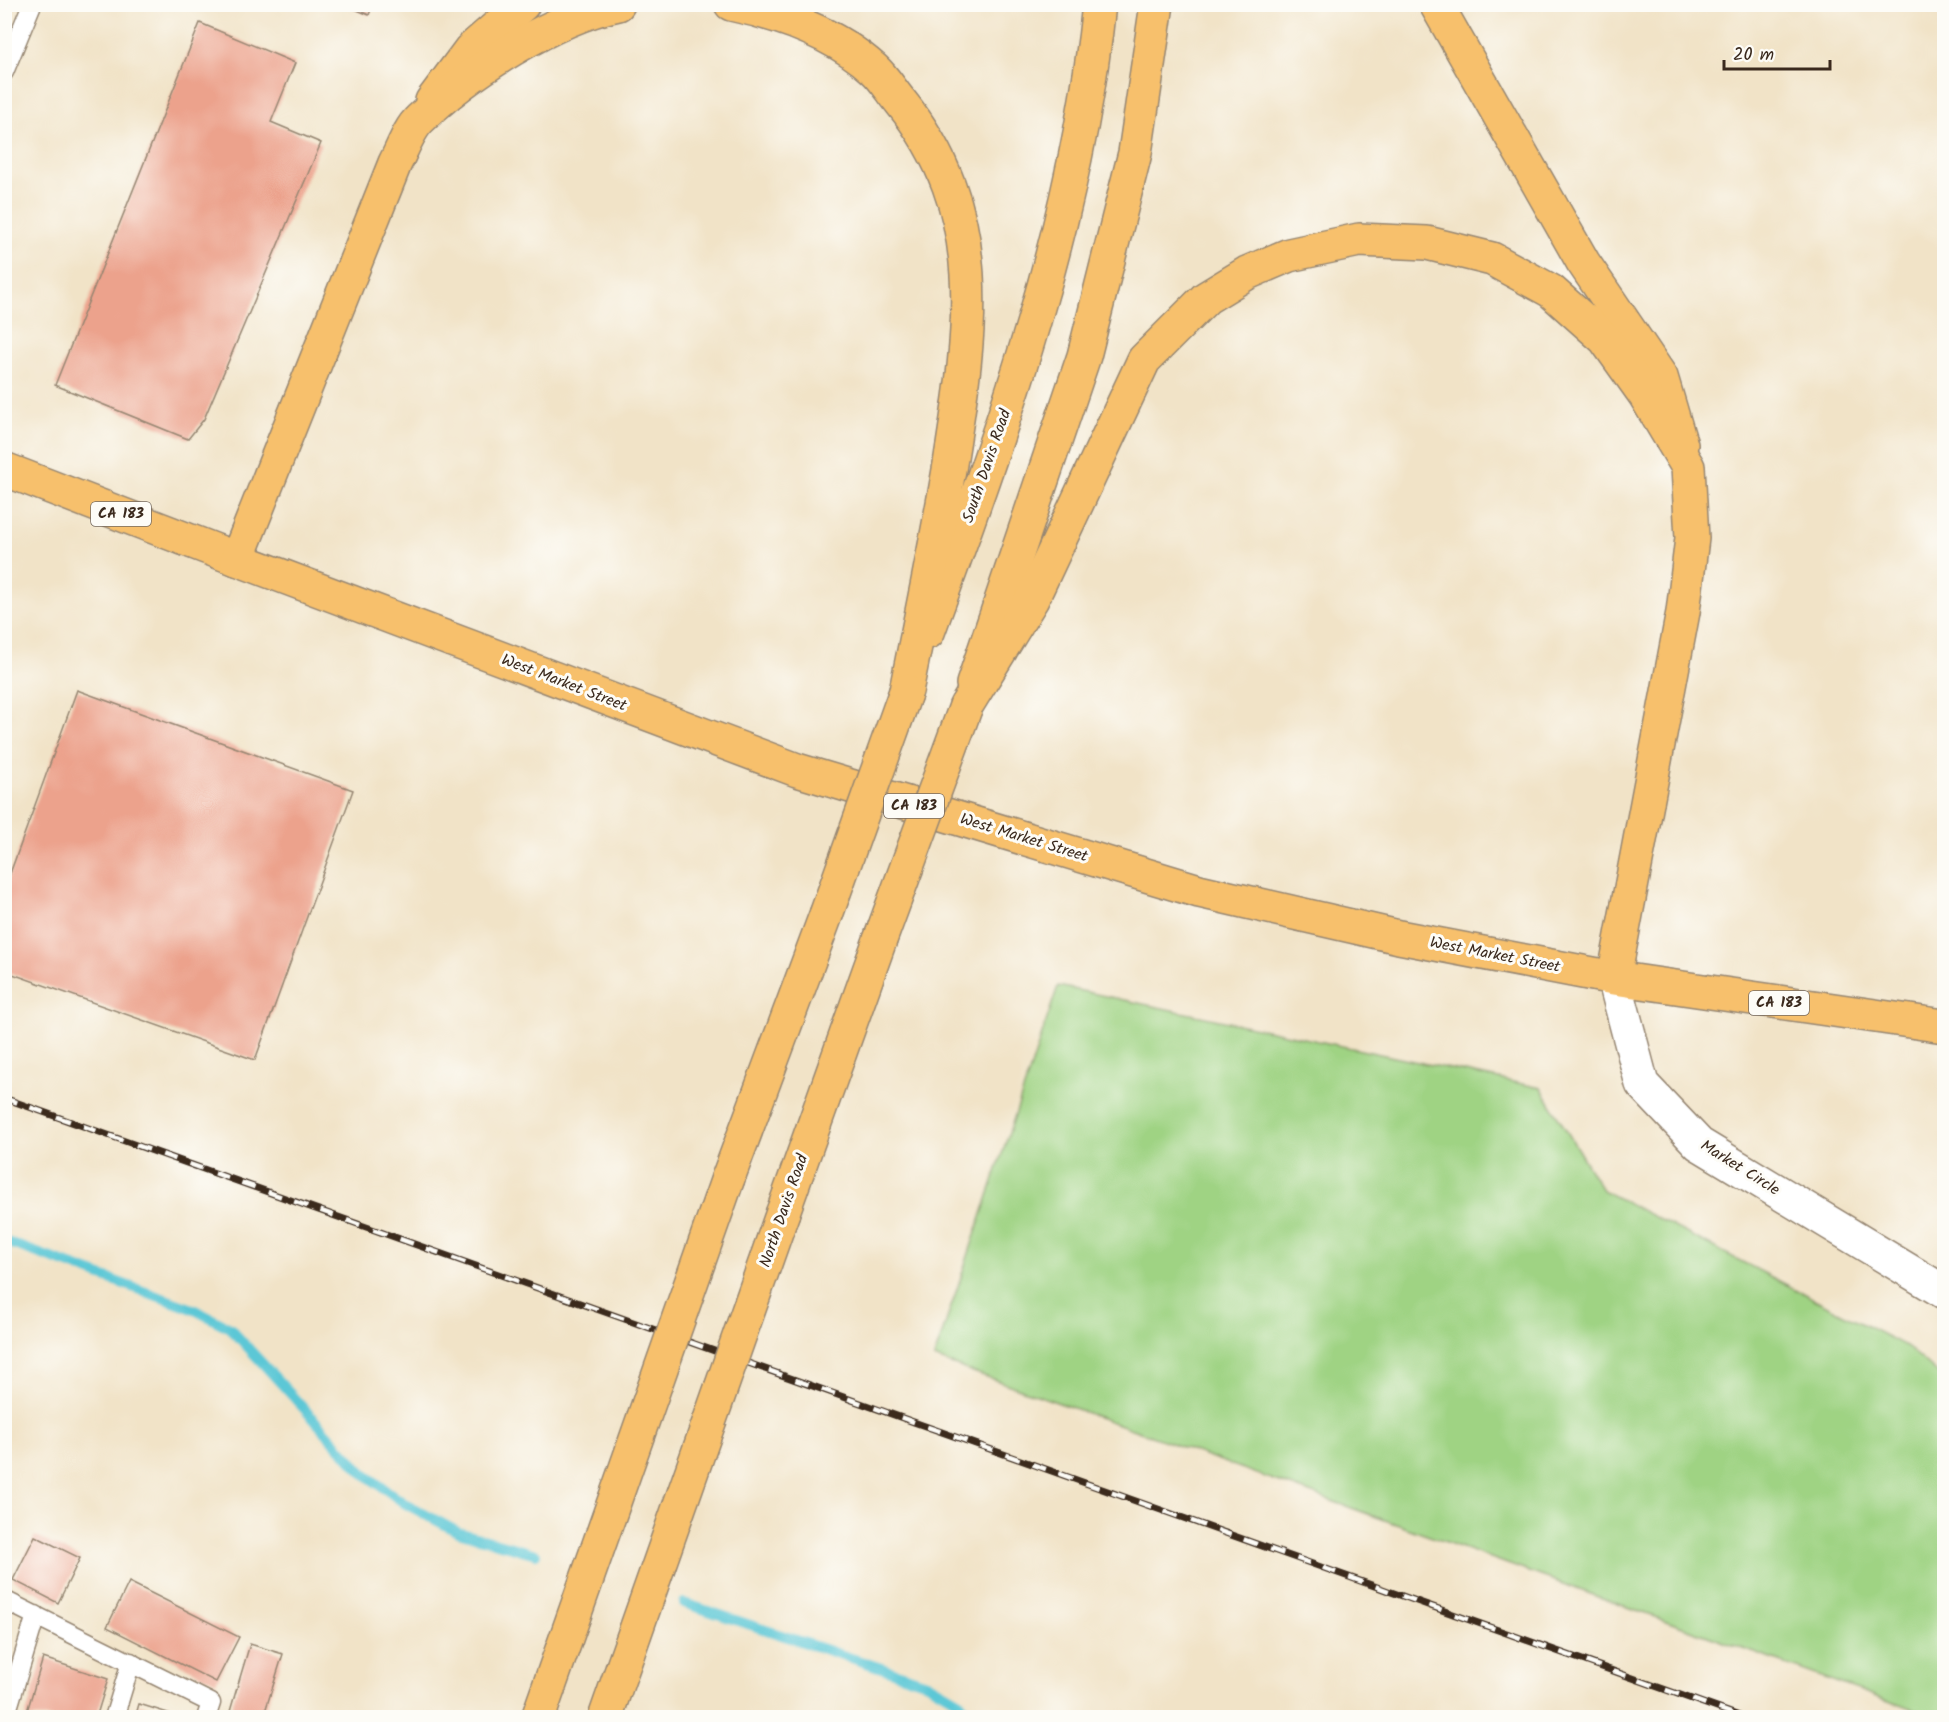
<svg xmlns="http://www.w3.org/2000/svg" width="1949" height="1722" font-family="Kalam,sans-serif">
	<rect width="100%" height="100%" fill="#fdfcf7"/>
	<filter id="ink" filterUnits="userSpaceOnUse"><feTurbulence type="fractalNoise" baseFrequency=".0167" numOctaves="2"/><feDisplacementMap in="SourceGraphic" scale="12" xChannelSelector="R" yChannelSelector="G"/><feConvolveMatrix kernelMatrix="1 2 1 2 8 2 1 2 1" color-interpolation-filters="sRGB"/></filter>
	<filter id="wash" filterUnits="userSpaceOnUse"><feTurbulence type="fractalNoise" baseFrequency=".008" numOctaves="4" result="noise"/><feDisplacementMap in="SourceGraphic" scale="24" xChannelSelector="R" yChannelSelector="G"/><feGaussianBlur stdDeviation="1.35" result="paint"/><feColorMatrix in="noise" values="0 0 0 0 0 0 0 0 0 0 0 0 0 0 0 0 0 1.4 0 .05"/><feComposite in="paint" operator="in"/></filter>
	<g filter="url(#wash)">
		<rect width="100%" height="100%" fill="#f1e3c7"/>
		<path fill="#9fd383" stroke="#6d7e50" stroke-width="1.5" d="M 1058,986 L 1541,1088 L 1602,1190 L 1908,1347 L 1944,1379 L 1944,1717 L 1933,1717 L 934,1358 Z"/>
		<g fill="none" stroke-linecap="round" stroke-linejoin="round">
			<path stroke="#5cc7d6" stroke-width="10" d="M 4,1241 L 193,1309 L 230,1328 L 363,1473 L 404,1503 L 458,1532 L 536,1554
				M 684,1603 L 927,1683 L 960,1702 L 972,1718"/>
		</g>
		<g id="blocks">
			<path fill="#eca28c" d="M 343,4 L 373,4 L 369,15 Z
				M 200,23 L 295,63 L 271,122 L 321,143 L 204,419 L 188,439 L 55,385 Z
				M 77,690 L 353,790 L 255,1060 L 4,971 L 4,890 Z
				M 35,1536 L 80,1558 L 58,1603 L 13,1580 Z
				M 129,1582 L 239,1637 L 216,1682 L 107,1627 Z
				M 250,1644 L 283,1654 L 263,1718 L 228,1718 Z
				M 43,1658 L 108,1679 L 96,1718 L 25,1718 Z
				M 139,1704 L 181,1717 L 181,1718 L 135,1718 Z"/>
		</g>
	</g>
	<g filter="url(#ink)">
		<use href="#blocks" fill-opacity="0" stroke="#968672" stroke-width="1.5"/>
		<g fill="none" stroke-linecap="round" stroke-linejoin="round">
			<defs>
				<path id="lane" d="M 4,72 L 32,4
					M 4,1600 L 211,1703 L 206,1718
					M 5,1718 L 36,1615
					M 114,1718 L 131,1662"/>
				<path id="street" d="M 1614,978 L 1642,1084 L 1699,1144 L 1944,1292"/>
				<path id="primary" d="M 1436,4 L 1583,262 L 1661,377 L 1681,445
					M 432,101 L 470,50 L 523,4
					M 4,469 L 237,559
					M 928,632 C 1003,427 1077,223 1099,4
					M 973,684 L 1084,356 L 1135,153 L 1157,4"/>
				<path id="highway" d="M 618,4 C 554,17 467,73 420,119 C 409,129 402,150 395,163 L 237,559 L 797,770 L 1199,891 L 1399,937 L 1614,978 L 1944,1026
					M 731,4 C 783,15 834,33 874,69 C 884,78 891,90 900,101 C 991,213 971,332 950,464 C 937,540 921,616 906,691
					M 966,706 L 1032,599 L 1144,360 L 1206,298 L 1247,273 L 1289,255 L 1359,240 L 1427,243 L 1492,259 L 1551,291 L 1605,339 L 1645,395 L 1688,467 L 1692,538 L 1683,612 L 1614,978
					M 728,1178 L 826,915
					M 783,1212 L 880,940"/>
			</defs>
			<use href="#lane" stroke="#968672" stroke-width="21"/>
			<use href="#street" stroke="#968672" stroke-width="36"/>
			<use href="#primary" stroke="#968672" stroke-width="36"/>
			<use href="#highway" stroke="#968672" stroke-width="36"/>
			<use href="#lane" stroke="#fff" stroke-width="18"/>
			<use href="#street" stroke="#fff" stroke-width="33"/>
			<use href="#primary" stroke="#f7c06c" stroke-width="33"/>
			<use href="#highway" stroke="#f7c06c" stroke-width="33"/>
			<defs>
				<path id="rail" d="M 4,1098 L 1745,1718"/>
			</defs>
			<use href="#rail" stroke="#3b2a1e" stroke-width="7"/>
			<use href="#rail" stroke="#fdfcf7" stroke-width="4.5" stroke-dasharray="14" stroke-linecap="butt"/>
			<defs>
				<path id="highway-bridge" d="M 826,915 L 906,691
					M 880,940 L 966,706
					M 538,1718 L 728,1178
					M 605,1718 L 783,1212"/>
			</defs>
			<use href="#highway-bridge" stroke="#968672" stroke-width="36" stroke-linecap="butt"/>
			<use href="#highway-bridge" stroke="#f7c06c" stroke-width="33"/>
		</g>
	</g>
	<g text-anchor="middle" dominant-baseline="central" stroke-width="6" stroke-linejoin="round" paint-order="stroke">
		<g fill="#fdfcf7" stroke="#75695f" stroke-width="1.5">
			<rect x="91" y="502" width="60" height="24" rx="4.5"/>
			<rect x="884" y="794" width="60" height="24" rx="4.5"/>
			<rect x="1749" y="991" width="60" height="24" rx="4.5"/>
		</g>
		<g font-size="15" font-weight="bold" fill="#3b2a1e">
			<text x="121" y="514">CA 183</text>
			<text x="914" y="806">CA 183</text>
			<text x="1779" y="1003">CA 183</text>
		</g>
		<g font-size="16" fill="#3b2a1e" stroke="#fdfcf7">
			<text transform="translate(987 466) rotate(-71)">South Davis Road</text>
			<text transform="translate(564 683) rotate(21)">West Market Street</text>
			<text transform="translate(1024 838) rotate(17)">West Market Street</text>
			<text transform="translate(1495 955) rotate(11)">West Market Street</text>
			<text transform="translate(1740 1168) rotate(32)">Market Circle</text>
			<text transform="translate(784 1211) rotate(-71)">North Davis Road</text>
		</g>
	</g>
	<rect width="1949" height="1722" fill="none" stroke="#fdfcf7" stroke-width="24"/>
	<path d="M1724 60v9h106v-9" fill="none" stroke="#3b2a1e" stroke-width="3"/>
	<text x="1733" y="60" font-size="18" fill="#3b2a1e" stroke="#fdfcf7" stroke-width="4.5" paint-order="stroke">20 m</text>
</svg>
